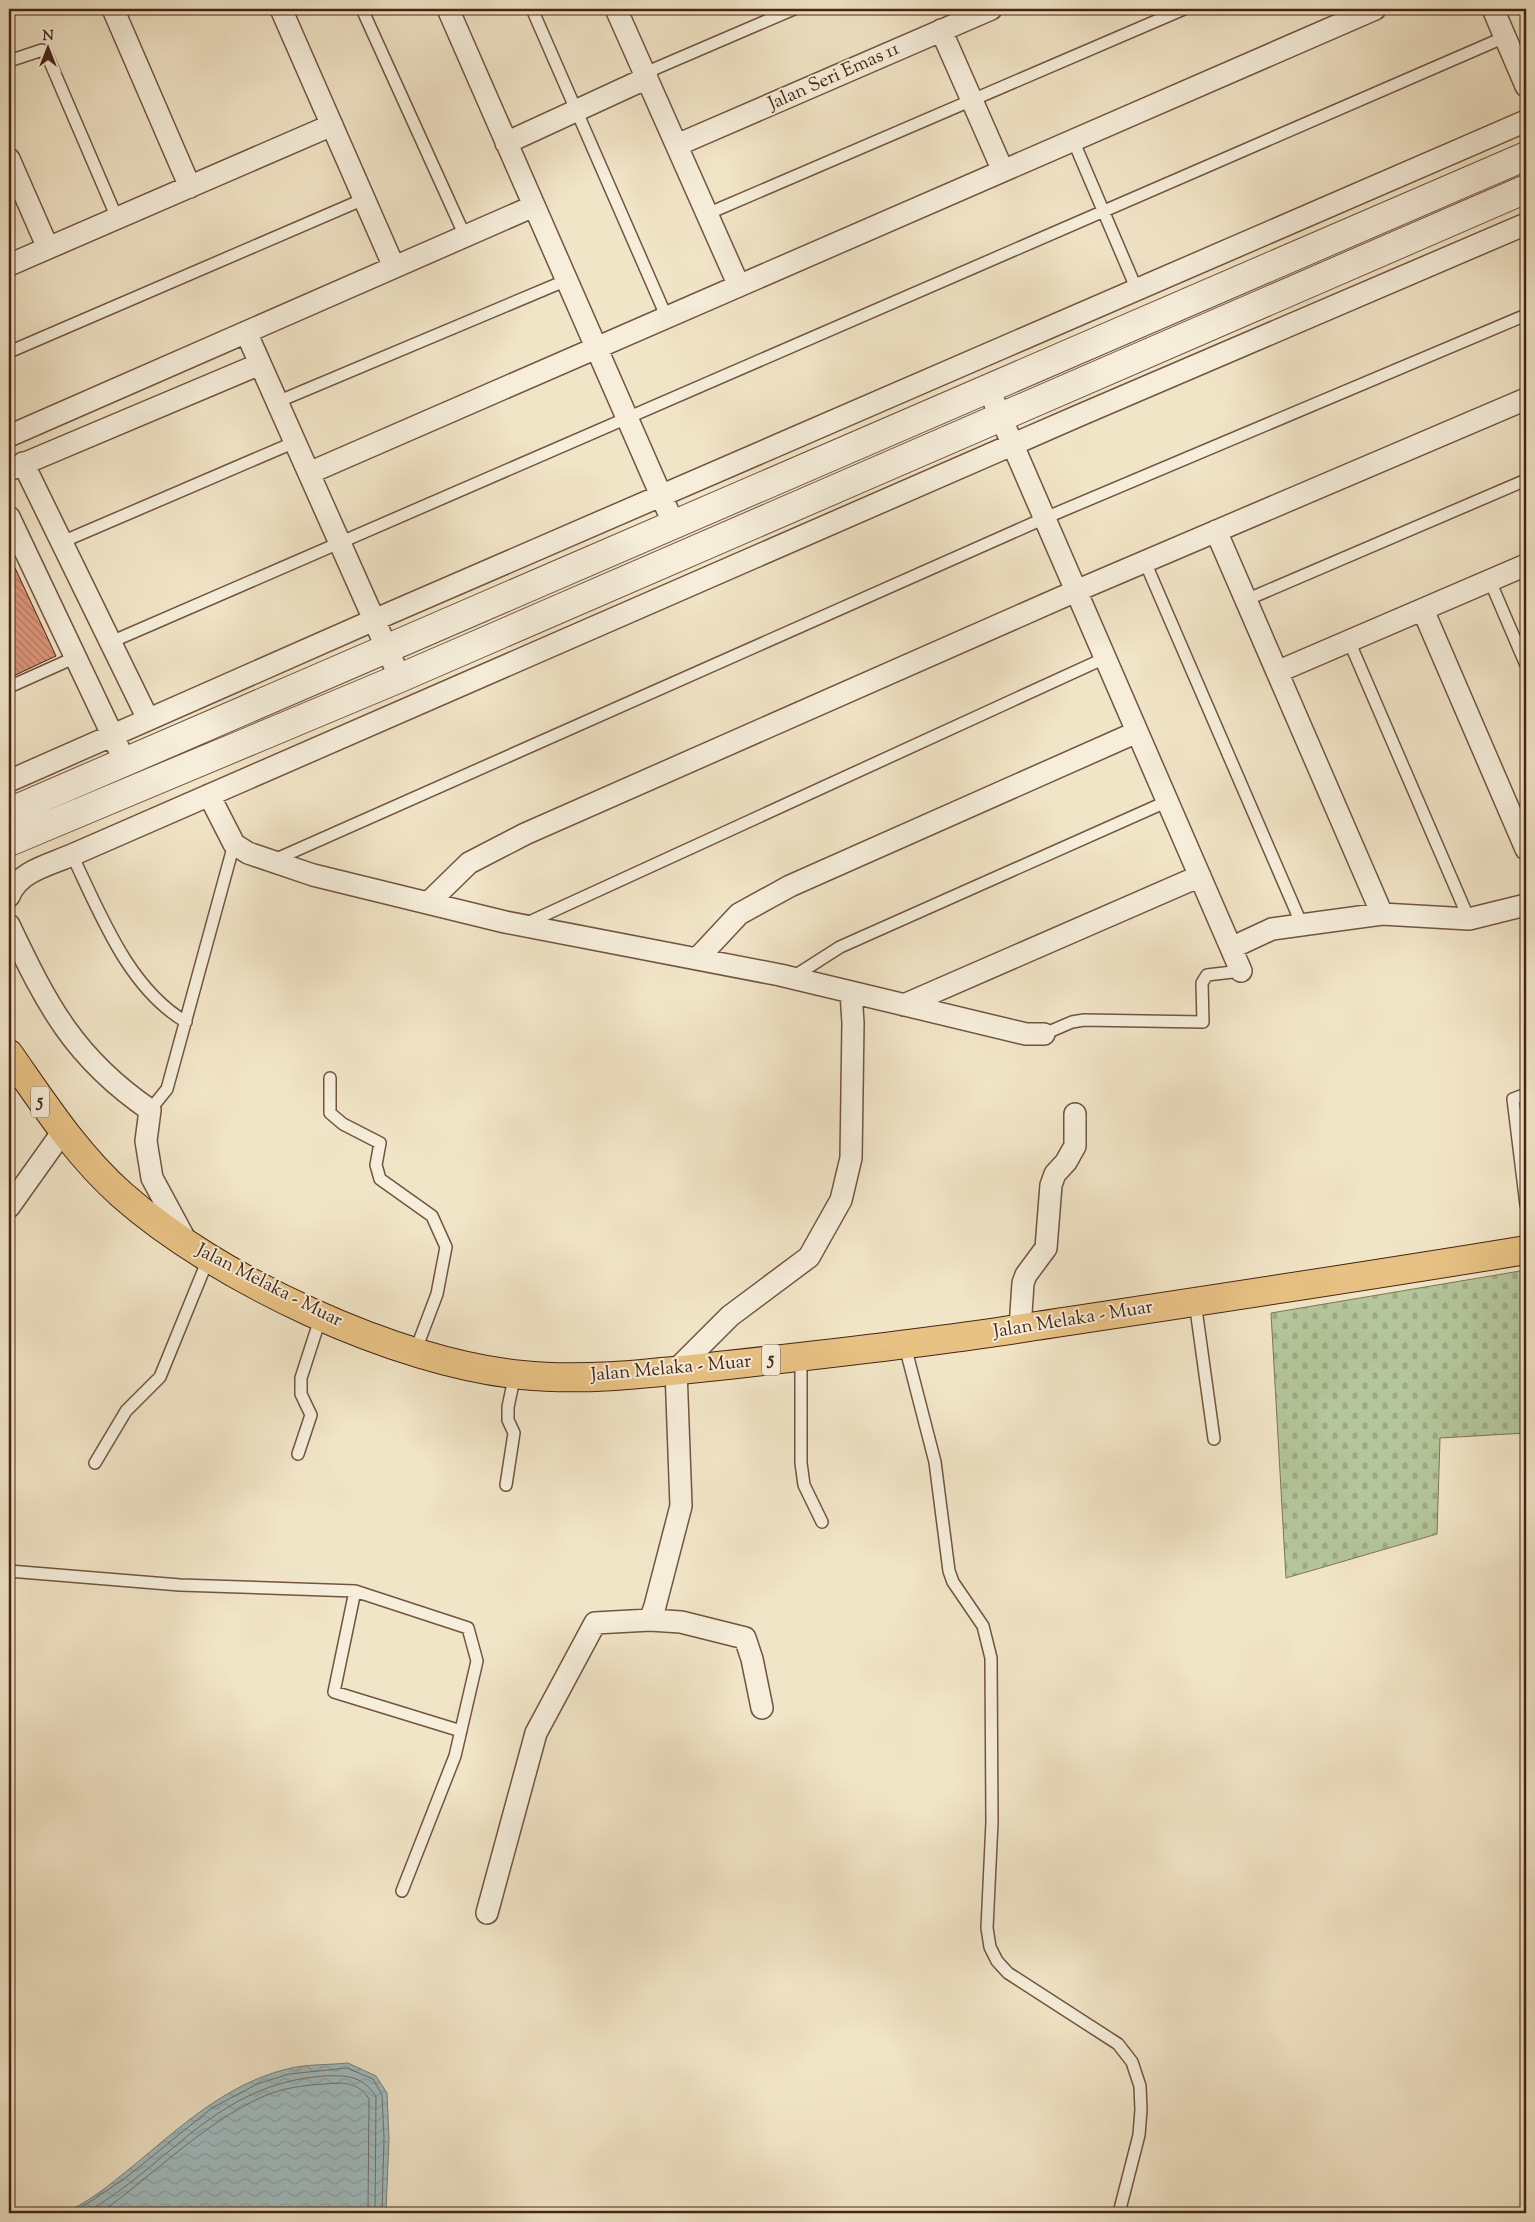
<svg xmlns="http://www.w3.org/2000/svg" width="1535" height="2222" font-family="'Sorts Mill Goudy',serif">
	<defs>
		<pattern id="cemetery-stones" width="16" height="16" patternUnits="userSpaceOnUse" patternTransform="scale(1.25)"><rect width="16" height="16" fill="#b4c69a"/><path d="M2 7V4a2 2 0 0 1 4 0v3zM10 15v-3a2 2 0 0 1 4 0v3z" fill="#9caa84"/></pattern>
		<pattern id="water-waves" width="16" height="10" patternUnits="userSpaceOnUse" patternTransform="scale(1.25)"><rect width="16" height="10" fill="#a0bcc0"/><path d="M0 5q4-4 8 0t8 0" fill="none" stroke="#8ba1a4"/></pattern>
		<pattern id="building-back-hatch" width="6" height="6" patternUnits="userSpaceOnUse" patternTransform="scale(1.25)"><rect width="6" height="6" fill="#dc967b"/><path d="M-1 5l2 2M0 0l6 6M5-1l2 2" fill="none" stroke="#b47a64"/></pattern>
	</defs>
	<rect width="100%" height="100%" fill="#f1e5c7"/>
	<filter id="stains"><feTurbulence type="fractalNoise" baseFrequency=".004" numOctaves="4"/><feColorMatrix values="0 0 0 0 .2 0 0 0 0 .09 0 0 0 0 .02 0 0 0 .5 -.17"/></filter>
	<radialGradient id="worn" r=".72"><stop offset=".6" stop-color="#630" stop-opacity="0"/><stop offset="1" stop-color="#630" stop-opacity=".3"/></radialGradient>
	<path fill="url(#cemetery-stones)" stroke="#7e7556" d="M 1526,1270 L 1526,1433 L 1440,1438 L 1437,1534 L 1286,1578 L 1271,1313 Z"/>
	<path fill="url(#water-waves)" stroke="#7c7f7b" d="M 348,2063 L 376,2076 L 387,2093 L 389,2138 L 386,2213 L 60,2213 C 83,2208 114,2181 133,2166 C 180,2127 226,2084 287,2069 C 306,2064 328,2065 348,2063 Z"/>
	<g fill="none" stroke-linecap="round" stroke-linejoin="round">
		<path stroke="#74706a" stroke-width="1" d="M 73,2213 L 124,2179 L 212,2108 L 257,2084 L 289,2074 L 347,2068 L 373,2079 L 382,2095 L 384,2138 L 382,2213
			M 85,2213 C 172,2164 215,2084 324,2076 C 346,2075 364,2076 376,2097 L 375,2213
			M 100,2213 C 154,2175 202,2124 262,2097 C 282,2088 304,2085 325,2084 C 342,2082 359,2082 369,2099 L 368,2213"/>
	</g>
	<path fill="url(#building-back-hatch)" stroke="#472413" d="M 9,555 L 56,656 L 9,678 Z"/>
	<g fill="none" stroke-linecap="round" stroke-linejoin="round">
		<defs>
			<path id="service" d="M 362,9 L 465,236
				M 532,9 L 667,318
				M 9,61 L 42,50 L 47,55 L 117,218
				M 645,73 L 794,9
				M 1073,140 L 1137,290
				M 707,214 L 1184,9
				M 9,352 L 364,199
				M 277,402 L 567,280
				M 62,542 L 295,442
				M 1145,562 L 1302,925
				M 1490,581 L 1526,665
				M 1246,600 L 1526,480
				M 1349,641 L 1469,919
				M 111,642 L 1505,37
				M 9,687 L 76,657
				M 72,855 C 100,913 128,988 186,1022
				M 272,861 L 1045,518 L 1526,315
				M 527,923 L 1105,658
				M 793,977 L 840,947 L 1168,801
				M 1044,1034 L 1072,1022 L 1084,1020 L 1203,1022 L 1202,983 L 1207,975 L 1241,971
				M 330,1078 L 330,1113 L 343,1124 L 380,1143 L 376,1165 L 380,1179 L 432,1216 L 446,1247 L 437,1294 L 415,1352
				M 1526,1094 L 1513,1099 L 1526,1205
				M 150,1110 L 167,1089 L 234,844
				M 1195,1302 L 1214,1439
				M 905,1346 L 935,1462 L 949,1571 L 953,1582 L 983,1626 L 991,1658 L 992,1822 L 987,1928 L 990,1947 L 997,1961 L 1008,1973 L 1118,2044 L 1132,2062 L 1140,2086 L 1141,2110 L 1139,2135 L 1119,2213
				M 801,1357 L 801,1463 L 804,1485 L 822,1522
				M 298,1454 L 311,1415 L 301,1394 L 301,1378 L 321,1316
				M 95,1463 L 126,1411 L 160,1377 L 209,1257
				M 506,1485 L 514,1433 L 508,1420 L 508,1407 L 515,1374
				M 9,1571 L 180,1585 L 355,1591 L 468,1628 L 477,1661 L 455,1756 L 402,1891
				M 355,1591 L 334,1692 L 461,1731"/>
			<path id="minor" d="M 113,9 L 190,187
				M 281,9 L 394,267
				M 448,9 L 674,525
				M 616,9 L 739,286
				M 1493,9 L 1526,86
				M 941,30 L 1003,171
				M 506,143 L 647,78
				M 677,145 L 991,9
				M 9,159 L 48,248
				M 9,265 L 332,125
				M 246,332 L 400,678
				M 989,390 L 1241,971
				M 9,436 L 534,206
				M 23,463 L 148,719
				M 9,470 L 260,364
				M 309,473 L 1375,9
				M 9,517 L 119,749
				M 1216,531 L 1382,914
				M 1423,610 L 1526,849
				M 1277,672 L 1526,565
				M 9,781 L 374,620 L 1526,121
				M 209,795 L 234,844 L 248,853 L 313,875 L 505,922 L 780,975 L 1026,1034 L 1044,1034
				M 9,896 C 19,871 49,865 72,855 L 1078,416 L 1526,224
				M 428,903 L 469,863 L 525,834 L 1076,591 L 1526,399
				M 9,925 C 47,1005 74,1058 150,1110 L 146,1141 L 152,1178 L 187,1243
				M 1231,948 L 1272,929 L 1323,922 L 1382,914 L 1469,919 L 1526,905
				M 697,959 L 739,914 L 790,886 L 1137,732
				M 904,1005 L 1200,876
				M 9,1207 L 61,1134
				M 1020,1328 L 1023,1283 L 1026,1275 L 1046,1248 L 1051,1185 L 1055,1174 L 1066,1162 L 1075,1146 L 1075,1114
				M 650,1620 L 681,1622 L 745,1638 L 752,1659 L 762,1708
				M 487,1913 L 536,1733 L 595,1623 L 650,1620 L 655,1606 L 681,1506 L 676,1370 L 730,1316 L 809,1257 L 841,1200 L 851,1158 L 853,1023 L 851,992"/>
			<path id="tertiary" d="M 9,812 L 1526,156
				M 9,842 L 400,678 L 1526,189"/>
			<path id="primary" d="M 9,1054 C 44,1104 76,1154 122,1195 C 217,1279 396,1363 522,1375 C 590,1382 660,1372 728,1365 C 818,1355 908,1345 997,1332 C 1174,1305 1350,1279 1526,1250"/>
		</defs>
		<use href="#service" stroke="#725440" stroke-width="14"/>
		<use href="#minor" stroke="#725440" stroke-width="24"/>
		<use href="#tertiary" stroke="#725440" stroke-width="30"/>
		<use href="#primary" stroke="#472413" stroke-width="30"/>
		<use href="#service" stroke="#f6eedb" stroke-width="11"/>
		<use href="#minor" stroke="#f6eedb" stroke-width="21"/>
		<use href="#tertiary" stroke="#f6eedb" stroke-width="28"/>
		<use href="#primary" stroke="#e8c284" stroke-width="28"/>
	</g>
	<g text-anchor="middle" dominant-baseline="central" stroke-width="4" stroke-linejoin="round" paint-order="stroke">
		<g fill="#f6eedb" stroke="#7c614f" stroke-width="1">
			<rect x="31" y="1086.5" width="18" height="31" rx="4"/>
			<rect x="762" y="1344.5" width="18" height="31" rx="4"/>
		</g>
		<g font-size="18" font-weight="bold" fill="#472413">
			<text x="40" y="1102">5</text>
			<text x="771" y="1360">5</text>
		</g>
		<g font-size="19" fill="#472413" stroke="#f6eedb">
			<text transform="translate(834 77) rotate(-24)">Jalan Seri Emas 11</text>
			<text transform="translate(269 1286) rotate(27)">Jalan Melaka - Muar</text>
			<text transform="translate(1073 1320) rotate(-9)">Jalan Melaka - Muar</text>
			<text transform="translate(671 1369) rotate(-5)">Jalan Melaka - Muar</text>
		</g>
	</g>
	<rect width="1535" height="2222" fill="none" stroke="#f1e5c7" stroke-width="30"/>
	<rect x="10" y="10" width="1515" height="2202" fill="none" stroke="#472413" stroke-width="2.5"/>
	<rect x="15" y="15" width="1505" height="2192" fill="none" stroke="#472413"/>
	<g transform="translate(48 48)" stroke="#f6eedb" stroke-width="4" paint-order="stroke">
	<path d="M0-4L9 19L0 12L-9 19Z" fill="#472413"/>
	<text y="-8" font-size="14" font-weight="bold" text-anchor="middle" fill="#472413">N</text>
	</g>
	<rect width="100%" height="100%" filter="url(#stains)"/>
	<rect width="100%" height="100%" fill="url(#worn)"/>
</svg>
